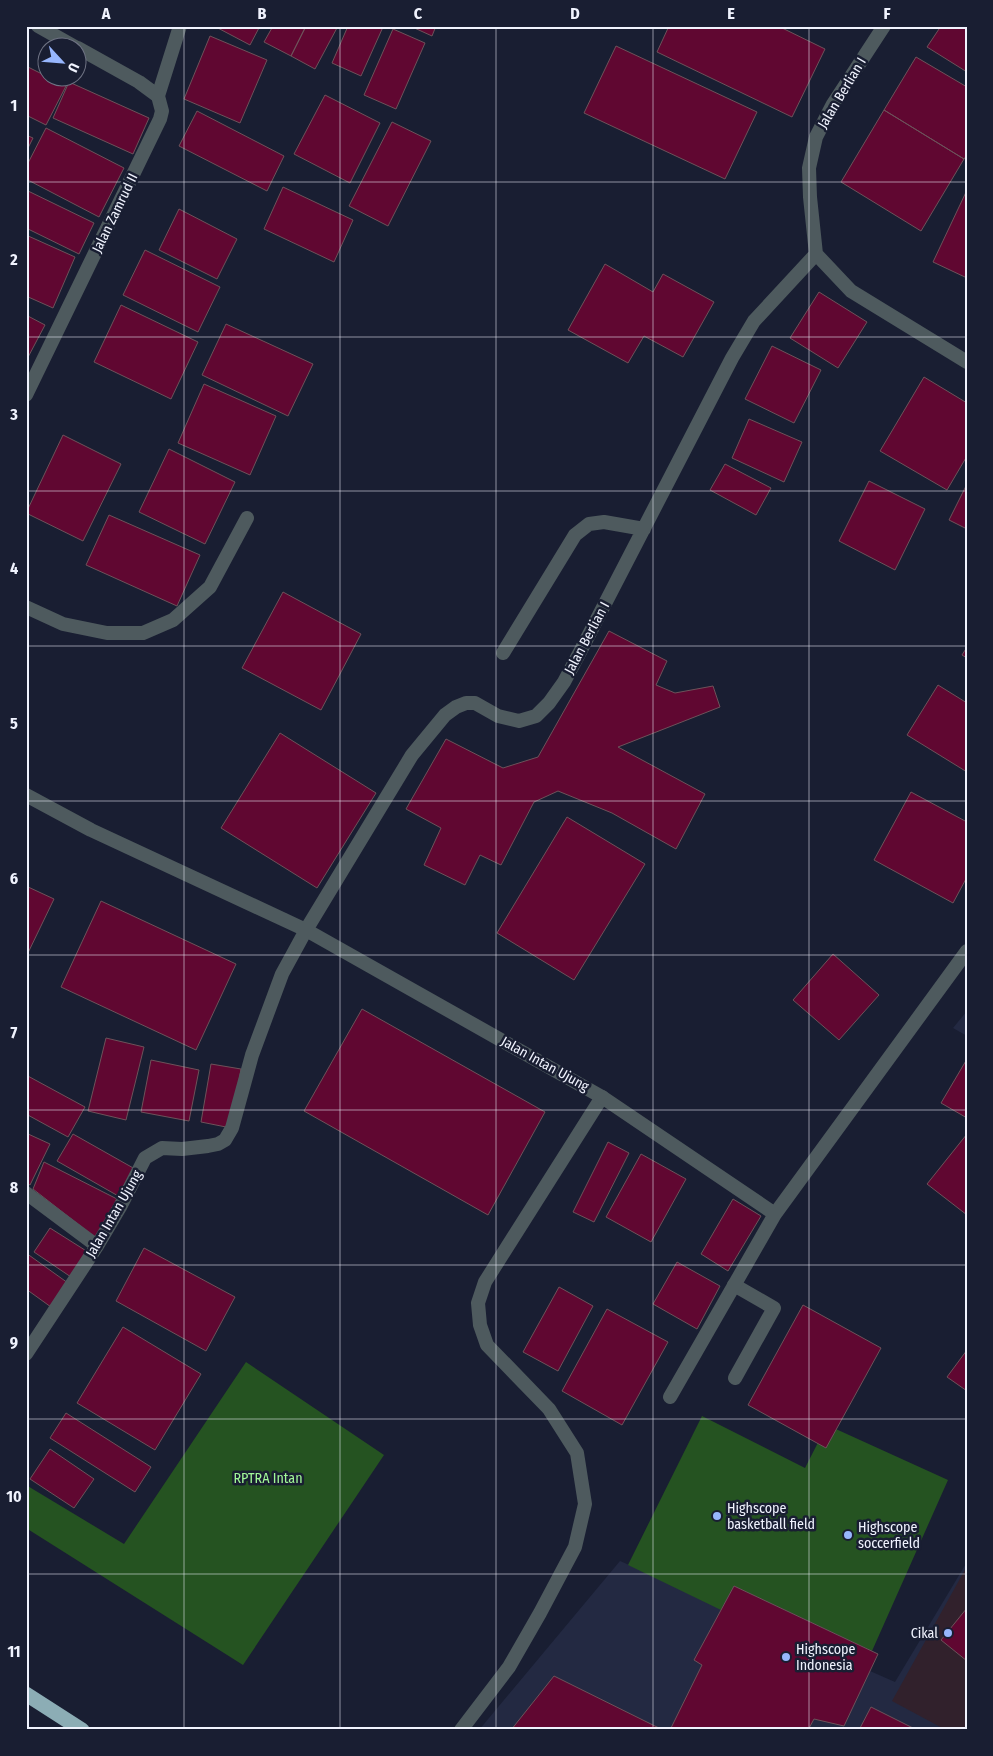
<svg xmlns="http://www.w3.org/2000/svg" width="993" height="1756" font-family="'Fira Sans Condensed',sans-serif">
	<rect width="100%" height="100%" fill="#191e32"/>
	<path fill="#232942" d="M 967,1011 L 967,1036 L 953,1028 Z
		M 620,1561 L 895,1682 L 967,1562 L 967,1730 L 479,1730 Z"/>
	<path fill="#31212c" d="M 967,1566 L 967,1730 L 946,1730 L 892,1701 Z"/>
	<path fill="#255321" d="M 246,1362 L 384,1455 L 243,1665 L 26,1528 L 26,1485 L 124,1544 Z
		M 702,1416 L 805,1468 L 827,1425 L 948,1480 L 872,1651 L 734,1586 L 721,1610 L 628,1565 Z"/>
	<path fill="#600731" stroke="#6d525a" d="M 214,26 L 260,26 L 250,45 Z
		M 273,26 L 306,26 L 291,56 L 264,42 Z
		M 306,26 L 338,26 L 315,69 L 291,56 Z
		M 348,26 L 383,27 L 361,76 L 332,63 Z
		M 410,26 L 436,26 L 432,36 Z
		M 669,26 L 778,26 L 825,49 L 792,117 L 657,52 Z
		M 941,26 L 967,26 L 967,72 L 927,47 Z
		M 393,29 L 425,43 L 396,109 L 364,95 Z
		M 210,36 L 267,60 L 240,123 L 184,99 Z
		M 616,46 L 757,112 L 725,179 L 584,113 Z
		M 916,57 L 967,87 L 967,155 L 964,159 L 884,110 Z
		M 26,66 L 66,86 L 46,125 L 26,115 Z
		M 69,82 L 149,118 L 133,154 L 53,118 Z
		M 325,95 L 380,123 L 350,183 L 294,154 Z
		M 884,110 L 964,159 L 921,231 L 841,182 Z
		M 197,111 L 284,156 L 267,191 L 179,146 Z
		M 392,122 L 431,141 L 388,226 L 349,206 Z
		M 46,128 L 124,168 L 99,217 L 26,179 L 26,167 Z
		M 26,135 L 33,138 L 26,152 Z
		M 283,187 L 353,220 L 334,262 L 264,229 Z
		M 26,190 L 94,223 L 79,254 L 26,228 Z
		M 967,190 L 967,278 L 933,262 Z
		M 179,209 L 237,239 L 217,279 L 159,250 Z
		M 26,235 L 75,257 L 53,308 L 26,296 Z
		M 145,250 L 220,287 L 198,332 L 123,295 Z
		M 605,264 L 653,292 L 663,274 L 714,302 L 683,357 L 644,336 L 628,363 L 568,330 Z
		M 819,292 L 867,322 L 838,368 L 790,338 Z
		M 121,305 L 198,342 L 171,399 L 94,362 Z
		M 26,315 L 45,325 L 26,361 Z
		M 226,324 L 313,364 L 288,416 L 202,375 Z
		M 772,346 L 821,370 L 794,423 L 745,399 Z
		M 924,377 L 967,403 L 967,456 L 947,490 L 880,451 Z
		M 204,384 L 276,416 L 250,475 L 178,443 Z
		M 749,419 L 802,442 L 784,482 L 732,458 Z
		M 63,435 L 121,464 L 83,541 L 26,513 Z
		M 169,449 L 235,482 L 205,544 L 139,512 Z
		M 725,464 L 771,488 L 756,515 L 710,490 Z
		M 869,481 L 925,509 L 895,570 L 839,541 Z
		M 967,484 L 967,529 L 949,520 Z
		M 109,515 L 200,555 L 177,606 L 86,565 Z
		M 283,592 L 361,634 L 321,710 L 242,668 Z
		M 609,631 L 667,661 L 656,685 L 675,693 L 713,686 L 720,707 L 618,747 L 705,794 L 676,849 L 612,813 L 558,791 L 534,802 L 501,865 L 480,855 L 465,885 L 424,865 L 441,828 L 406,809 L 446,739 L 503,768 L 538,757 Z
		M 967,647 L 967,658 L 962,655 Z
		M 938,685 L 967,703 L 967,772 L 907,735 Z
		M 280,733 L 376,793 L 317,888 L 221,828 Z
		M 911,792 L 967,822 L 967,877 L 953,903 L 874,860 Z
		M 567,817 L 645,864 L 574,980 L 497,933 Z
		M 26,886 L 54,899 L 26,957 Z
		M 101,901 L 236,964 L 196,1050 L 61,987 Z
		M 833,954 L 879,995 L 839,1040 L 793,1000 Z
		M 362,1009 L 545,1112 L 488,1215 L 304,1111 Z
		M 106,1038 L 144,1047 L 126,1120 L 88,1111 Z
		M 967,1059 L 967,1118 L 941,1103 Z
		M 151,1060 L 199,1070 L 189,1121 L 141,1112 Z
		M 211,1064 L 241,1069 L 231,1128 L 201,1122 Z
		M 26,1075 L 85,1107 L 68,1137 L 26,1114 Z
		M 26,1133 L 50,1144 L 30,1185 L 26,1182 Z
		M 73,1134 L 135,1169 L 120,1197 L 57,1161 Z
		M 967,1134 L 967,1215 L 927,1184 Z
		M 608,1142 L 629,1153 L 594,1222 L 573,1212 Z
		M 641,1154 L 686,1179 L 651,1242 L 606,1217 Z
		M 44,1162 L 117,1199 L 97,1239 L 33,1189 Z
		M 733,1199 L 761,1216 L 728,1271 L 701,1254 Z
		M 50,1228 L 88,1252 L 71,1277 L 34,1252 Z
		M 144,1248 L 235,1297 L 206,1351 L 116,1301 Z
		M 26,1253 L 68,1283 L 51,1307 L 26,1289 Z
		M 677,1262 L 720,1286 L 697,1329 L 653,1304 Z
		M 559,1287 L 593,1306 L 558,1371 L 523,1352 Z
		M 803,1305 L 881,1348 L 826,1448 L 748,1405 Z
		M 607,1309 L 668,1342 L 622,1425 L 562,1391 Z
		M 123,1327 L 201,1374 L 155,1450 L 77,1403 Z
		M 967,1350 L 967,1391 L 947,1377 Z
		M 66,1413 L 151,1467 L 135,1492 L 50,1438 Z
		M 50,1449 L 94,1479 L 74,1508 L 30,1479 Z
		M 734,1586 L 878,1654 L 844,1726 L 814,1719 L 808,1730 L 670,1730 L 702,1665 L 694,1660 Z
		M 967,1608 L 967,1661 L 941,1640 Z
		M 554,1676 L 663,1730 L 511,1730 Z
		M 871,1707 L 917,1730 L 859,1730 Z"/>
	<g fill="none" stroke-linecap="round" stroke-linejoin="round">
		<path stroke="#4e5a5e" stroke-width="14" d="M 734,1285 L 774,1308 L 735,1378
			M 461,1730 L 509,1667 L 540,1613 L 575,1547 L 585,1504 L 577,1453 L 549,1409 L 487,1345 L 480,1325 L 478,1303 L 485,1282 L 602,1097"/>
		<path stroke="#4e5a5e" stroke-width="14" d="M 38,26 L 77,48
			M 884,26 L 833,104 L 816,137 L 809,168 L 810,197 L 816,254 L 851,291 L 967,362
			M 78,48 L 139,82 L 158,96
			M 26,395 L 160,119 L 162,111 L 158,96 L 180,26
			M 26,607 L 63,624 L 107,633 L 143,633 L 173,620 L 210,587 L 247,518
			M 503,653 L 575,535 L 589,524 L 604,522 L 644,529
			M 26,795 L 91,830 L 306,930 L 602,1097 L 775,1214
			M 26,1193 L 97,1246
			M 26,1354 L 97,1246 L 120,1207 L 145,1158 L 162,1148 L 182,1149 L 208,1146 L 218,1144 L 225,1140 L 232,1128 L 252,1055 L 282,974 L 306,930 L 412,755 L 445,715 L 456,707 L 466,703 L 475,703 L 498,716 L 519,721 L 536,716 L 549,703 L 564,682 L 581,650 L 732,358 L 754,321 L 816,254
			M 670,1397 L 775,1214 L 967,951"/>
		<path stroke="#8cadb5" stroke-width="15" d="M 26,1694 L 82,1730"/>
	</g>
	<path fill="none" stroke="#f0f3fe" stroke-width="1" stroke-opacity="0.55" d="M 184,26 L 184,1730M 340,26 L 340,1730M 496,26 L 496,1730M 653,26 L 653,1730M 809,26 L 809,1730M 26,182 L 967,182M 26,337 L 967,337M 26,491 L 967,491M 26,646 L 967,646M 26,801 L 967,801M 26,955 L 967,955M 26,1110 L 967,1110M 26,1265 L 967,1265M 26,1419 L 967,1419M 26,1574 L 967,1574"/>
	<g fill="#97b6fd" stroke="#191e32" stroke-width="2">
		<circle cx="717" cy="1516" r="5"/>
		<circle cx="848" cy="1535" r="5"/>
		<circle cx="948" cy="1633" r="5"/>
		<circle cx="786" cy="1657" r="5"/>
	</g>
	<g text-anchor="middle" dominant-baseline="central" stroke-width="5" stroke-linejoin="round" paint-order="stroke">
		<g font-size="14" fill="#f0f3fe" stroke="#191e32">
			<text transform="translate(842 93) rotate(-59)">Jalan Berlian I</text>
			<text transform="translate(115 213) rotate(-64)">Jalan Zamrud II</text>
			<text transform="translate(587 638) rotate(-62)">Jalan Berlian I</text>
			<text transform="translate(545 1064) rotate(29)">Jalan Intan Ujung</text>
			<text transform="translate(114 1214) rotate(-60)">Jalan Intan Ujung</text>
		</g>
		<g font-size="14" fill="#a1f898" stroke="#191e32">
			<text x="268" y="1478">RPTRA Intan</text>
		</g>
		<g font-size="14" fill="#f0f3fe" stroke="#191e32" text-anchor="start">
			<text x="727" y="1508">Highscope<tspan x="727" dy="16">basketball field</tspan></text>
			<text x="858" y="1527">Highscope<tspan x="858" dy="16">soccerfield</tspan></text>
			<text x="938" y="1633" text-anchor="end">Cikal</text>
			<text x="796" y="1649">Highscope<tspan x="796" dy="16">Indonesia</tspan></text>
		</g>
	</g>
	<rect width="993" height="1756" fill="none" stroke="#191e32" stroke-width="55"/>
	<g transform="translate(62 62) rotate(116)"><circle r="24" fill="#191e32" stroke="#6f7384"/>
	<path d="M0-4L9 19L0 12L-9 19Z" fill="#97b6fd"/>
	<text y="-8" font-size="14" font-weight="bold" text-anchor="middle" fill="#f0f3fe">U</text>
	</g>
	<rect x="28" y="28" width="938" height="1700" fill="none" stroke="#f0f3fe" stroke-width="2"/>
	<g font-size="16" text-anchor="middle" font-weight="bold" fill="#f0f3fe">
		<text x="106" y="19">A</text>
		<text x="262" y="19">B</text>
		<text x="418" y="19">C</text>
		<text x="575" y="19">D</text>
		<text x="731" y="19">E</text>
		<text x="887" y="19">F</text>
		<text x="14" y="111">1</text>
		<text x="14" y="265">2</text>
		<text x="14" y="420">3</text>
		<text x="14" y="574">4</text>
		<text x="14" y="729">5</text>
		<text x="14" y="884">6</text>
		<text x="14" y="1038">7</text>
		<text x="14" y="1193">8</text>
		<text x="14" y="1348">9</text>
		<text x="14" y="1502">10</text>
		<text x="14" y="1657">11</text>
	</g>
</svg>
